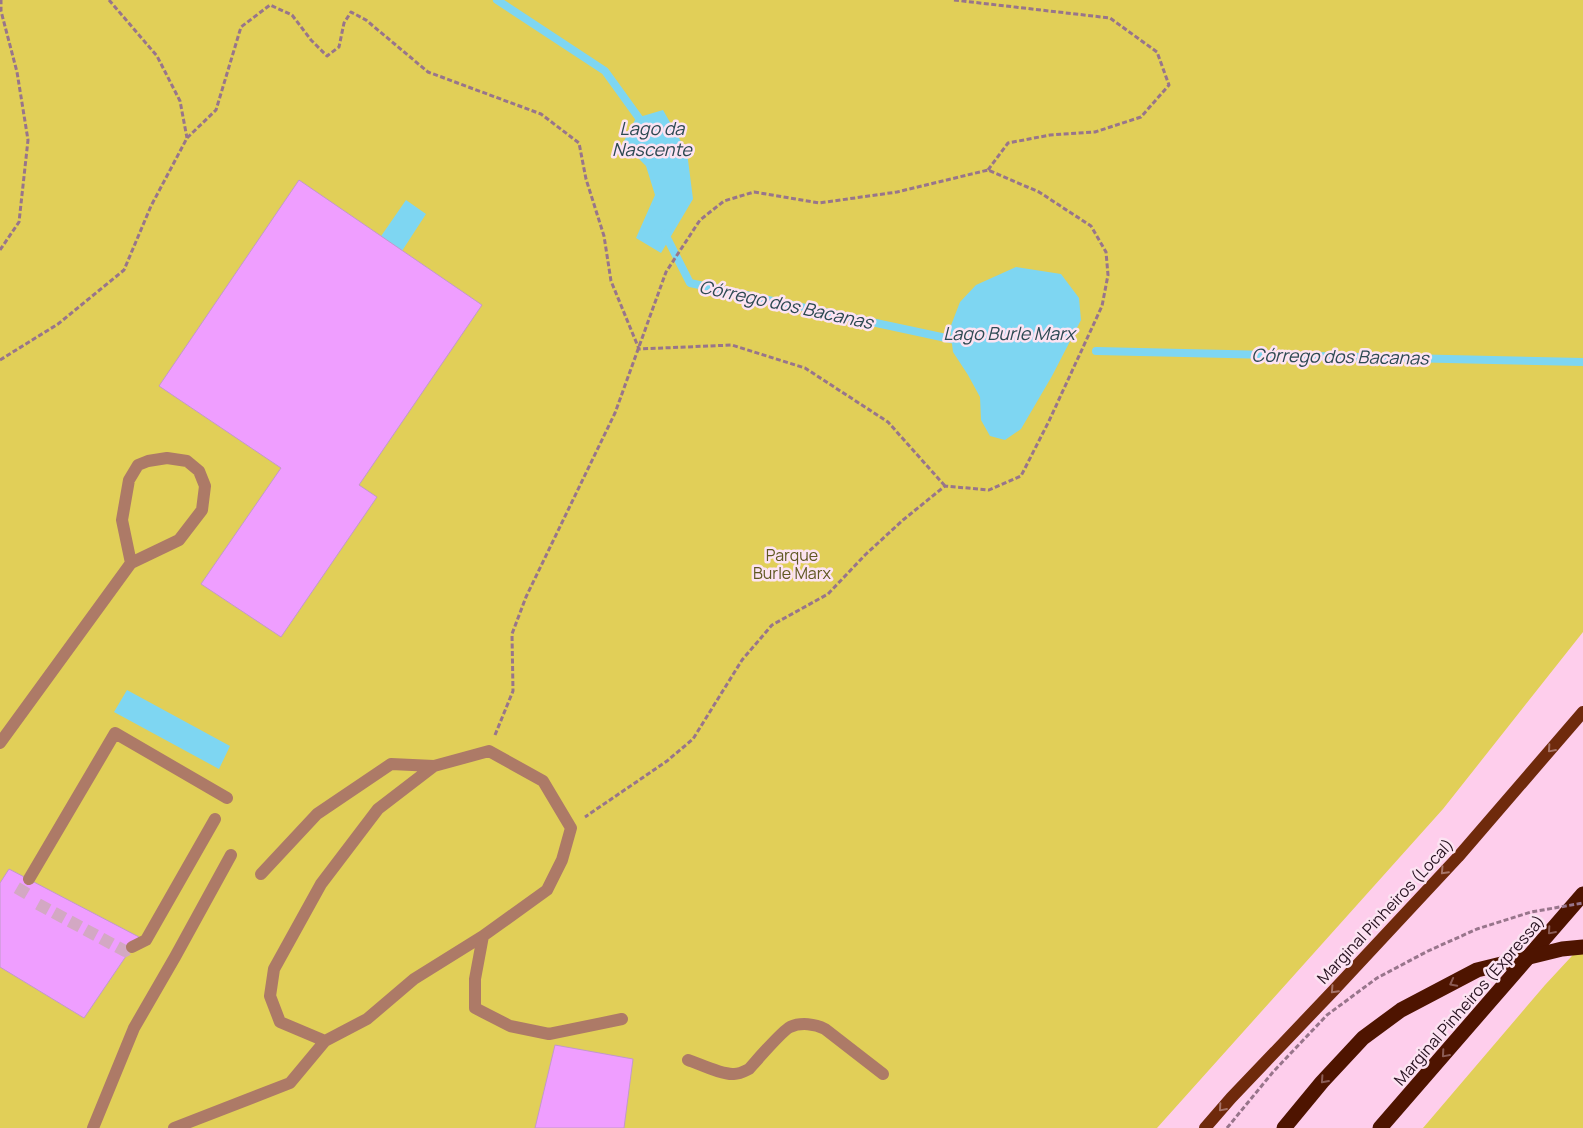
<svg xmlns="http://www.w3.org/2000/svg" width="1583" height="1128" font-family="Manrope,sans-serif">
	<rect width="100%" height="100%" fill="#feceec"/>
	<path fill="#e1cf58" d="M 0,0 L 1583,0 L 1583,632 L 1443,809 L 1157,1128 L 0,1128 Z
		M 1583,944 L 1583,1128 L 1423,1128 L 1545,985 Z"/>
	<path fill="#7ed6f2" d="M 663,110 L 687,152 L 693,199 L 661,253 L 636,238 L 655,195 L 646,166 L 623,143 L 636,118 Z
		M 406,200 L 426,214 L 389,271 L 368,255 Z
		M 1016,267 L 1061,274 L 1079,298 L 1081,320 L 1052,376 L 1021,429 L 1005,440 L 990,436 L 981,420 L 980,397 L 968,375 L 953,352 L 950,328 L 960,302 L 976,285 Z
		M 127,690 L 230,746 L 219,769 L 114,712 Z"/>
	<g fill="none" stroke-linecap="round" stroke-linejoin="round">
		<path stroke="#7ed6f2" stroke-width="8" d="M 497,0 L 605,71 L 644,125
			M 665,234 L 690,283 L 960,341
			M 1096,351 L 1583,362"/>
	</g>
	<path fill="#ef9eff" stroke="#c299cb" d="M 299,180 L 482,305 L 359,485 L 377,497 L 281,637 L 201,584 L 281,468 L 159,386 Z
		M 9,869 L 139,937 L 84,1018 L 0,967 L 0,883 Z
		M 555,1045 L 633,1059 L 624,1128 L 535,1128 Z"/>
	<g fill="none" stroke-linecap="round" stroke-linejoin="round">
		<path stroke="#d3a8c3" stroke-width="12" stroke-dasharray="12 6" stroke-linecap="butt" d="M 19,896 L 29,879
			M 38,904 L 125,951 L 132,947"/>
		<path stroke="#98758b" stroke-width="3" stroke-dasharray="5 2.5" stroke-linecap="butt" d="M 109,0 L 157,56 L 180,101 L 187,138
			M 954,0 L 1110,18 L 1157,52 L 1169,85 L 1141,117 L 1095,132 L 1050,135 L 1008,143 L 988,170
			M 0,250 L 19,222 L 28,140 L 17,72 L 1,11 L 1,0
			M 0,360 L 58,324 L 124,270 L 151,206 L 187,138 L 216,110 L 241,27 L 270,5 L 292,15 L 311,40 L 327,56 L 339,47 L 344,23 L 351,12 L 366,20 L 428,72 L 541,114 L 579,143 L 586,179 L 604,236 L 611,281 L 639,349 L 732,345 L 805,368 L 888,422 L 945,486
			M 495,735 L 513,691 L 512,634 L 526,597 L 615,413 L 666,272 L 700,220 L 724,201 L 754,192 L 819,203 L 897,192 L 988,170 L 1039,192 L 1091,226 L 1106,252 L 1108,275 L 1102,306 L 1049,421 L 1021,476 L 989,490 L 945,486 L 903,520 L 865,555 L 828,594 L 772,625 L 742,660 L 693,739 L 667,761 L 585,817"/>
		<path stroke="#ad7a67" stroke-width="12" d="M 0,743 L 131,563 L 179,540 L 202,510 L 205,486 L 199,471 L 187,461 L 167,458 L 148,461 L 138,465 L 129,480 L 122,520 L 131,563
			M 688,1060 C 700,1064 722,1075 734,1074 C 740,1074 745,1071 749,1069 C 757,1060 782,1031 790,1027 C 801,1022 815,1024 825,1029 L 883,1074"/>
		<path stroke="#ad7a67" stroke-width="12" d="M 261,874 L 317,814 L 391,764 L 434,766
			M 29,879 L 115,733 L 227,798
			M 483,936 L 414,979 L 367,1019 L 325,1041 L 280,1022 L 270,996 L 274,969 L 321,884 L 378,809 L 434,766 L 489,751 L 543,781 L 571,828 L 562,860 L 547,890 L 483,936 L 475,979 L 475,1008 L 510,1026 L 549,1034 L 622,1019
			M 132,947 L 146,940 L 215,819
			M 93,1128 L 134,1028 L 175,957 L 231,855
			M 174,1128 L 290,1083 L 325,1041"/>
		<path stroke="#6f2a0c" stroke-width="12" d="M 1205,1128 L 1231,1098 L 1333,991 L 1458,857 L 1583,712"/>
		<path stroke="#4e1400" stroke-width="15" d="M 1380,1128 L 1583,894"/>
		<path stroke="#98758b" stroke-width="3" stroke-dasharray="5 2.5" stroke-linecap="butt" d="M 1227,1128 L 1273,1072 L 1327,1015 L 1377,978 L 1428,951 L 1477,929 L 1531,912 L 1583,903"/>
		<path stroke="#4e1400" stroke-width="15" d="M 1284,1128 L 1322,1082 L 1363,1038 L 1401,1010 L 1477,970 L 1562,949 L 1583,947"/>
	</g>
	<defs><path id="oneway-chevron" d="M-2-3.5L2.5 0L-2 3.5" fill="none" stroke-width="1.6" stroke-linecap="round" stroke-linejoin="round" transform="scale(1.25)"/></defs>
	<g stroke="#a77468">
		<use href="#oneway-chevron" transform="translate(1551 749) rotate(131)"/>
		<use href="#oneway-chevron" transform="translate(1444 871) rotate(133)"/>
		<use href="#oneway-chevron" transform="translate(1334 990) rotate(133)"/>
		<use href="#oneway-chevron" transform="translate(1222 1108) rotate(131)"/>
	</g>
	<g stroke="#8b5c55">
		<use href="#oneway-chevron" transform="translate(1551 931) rotate(131)"/>
		<use href="#oneway-chevron" transform="translate(1453 983) rotate(152)"/>
		<use href="#oneway-chevron" transform="translate(1445 1054) rotate(131)"/>
		<use href="#oneway-chevron" transform="translate(1324 1080) rotate(132)"/>
	</g>
	<g text-anchor="middle" dominant-baseline="central" stroke-width="5" stroke-linejoin="round" paint-order="stroke">
		<g font-size="16" fill="#605822" stroke="#fce3f2">
			<text x="792" y="555">Parque<tspan x="792" dy="18">Burle Marx</tspan></text>
		</g>
		<g font-size="16" fill="#26111f" stroke="#fce3f2">
			<text transform="translate(1385 911) rotate(-47)">Marginal Pinheiros (Local)</text>
			<text transform="translate(1469 1000) rotate(-49)">Marginal Pinheiros (Expressa)</text>
		</g>
		<g font-size="18" font-style="italic" fill="#2d4952" stroke="#fce3f2">
			<text x="652" y="128">Lago da<tspan x="652" dy="21">Nascente</tspan></text>
			<text transform="translate(786 304) rotate(12)">Córrego dos Bacanas</text>
			<text x="1009" y="333">Lago Burle Marx</text>
			<text transform="translate(1340 356) rotate(1)">Córrego dos Bacanas</text>
		</g>
	</g>
</svg>
